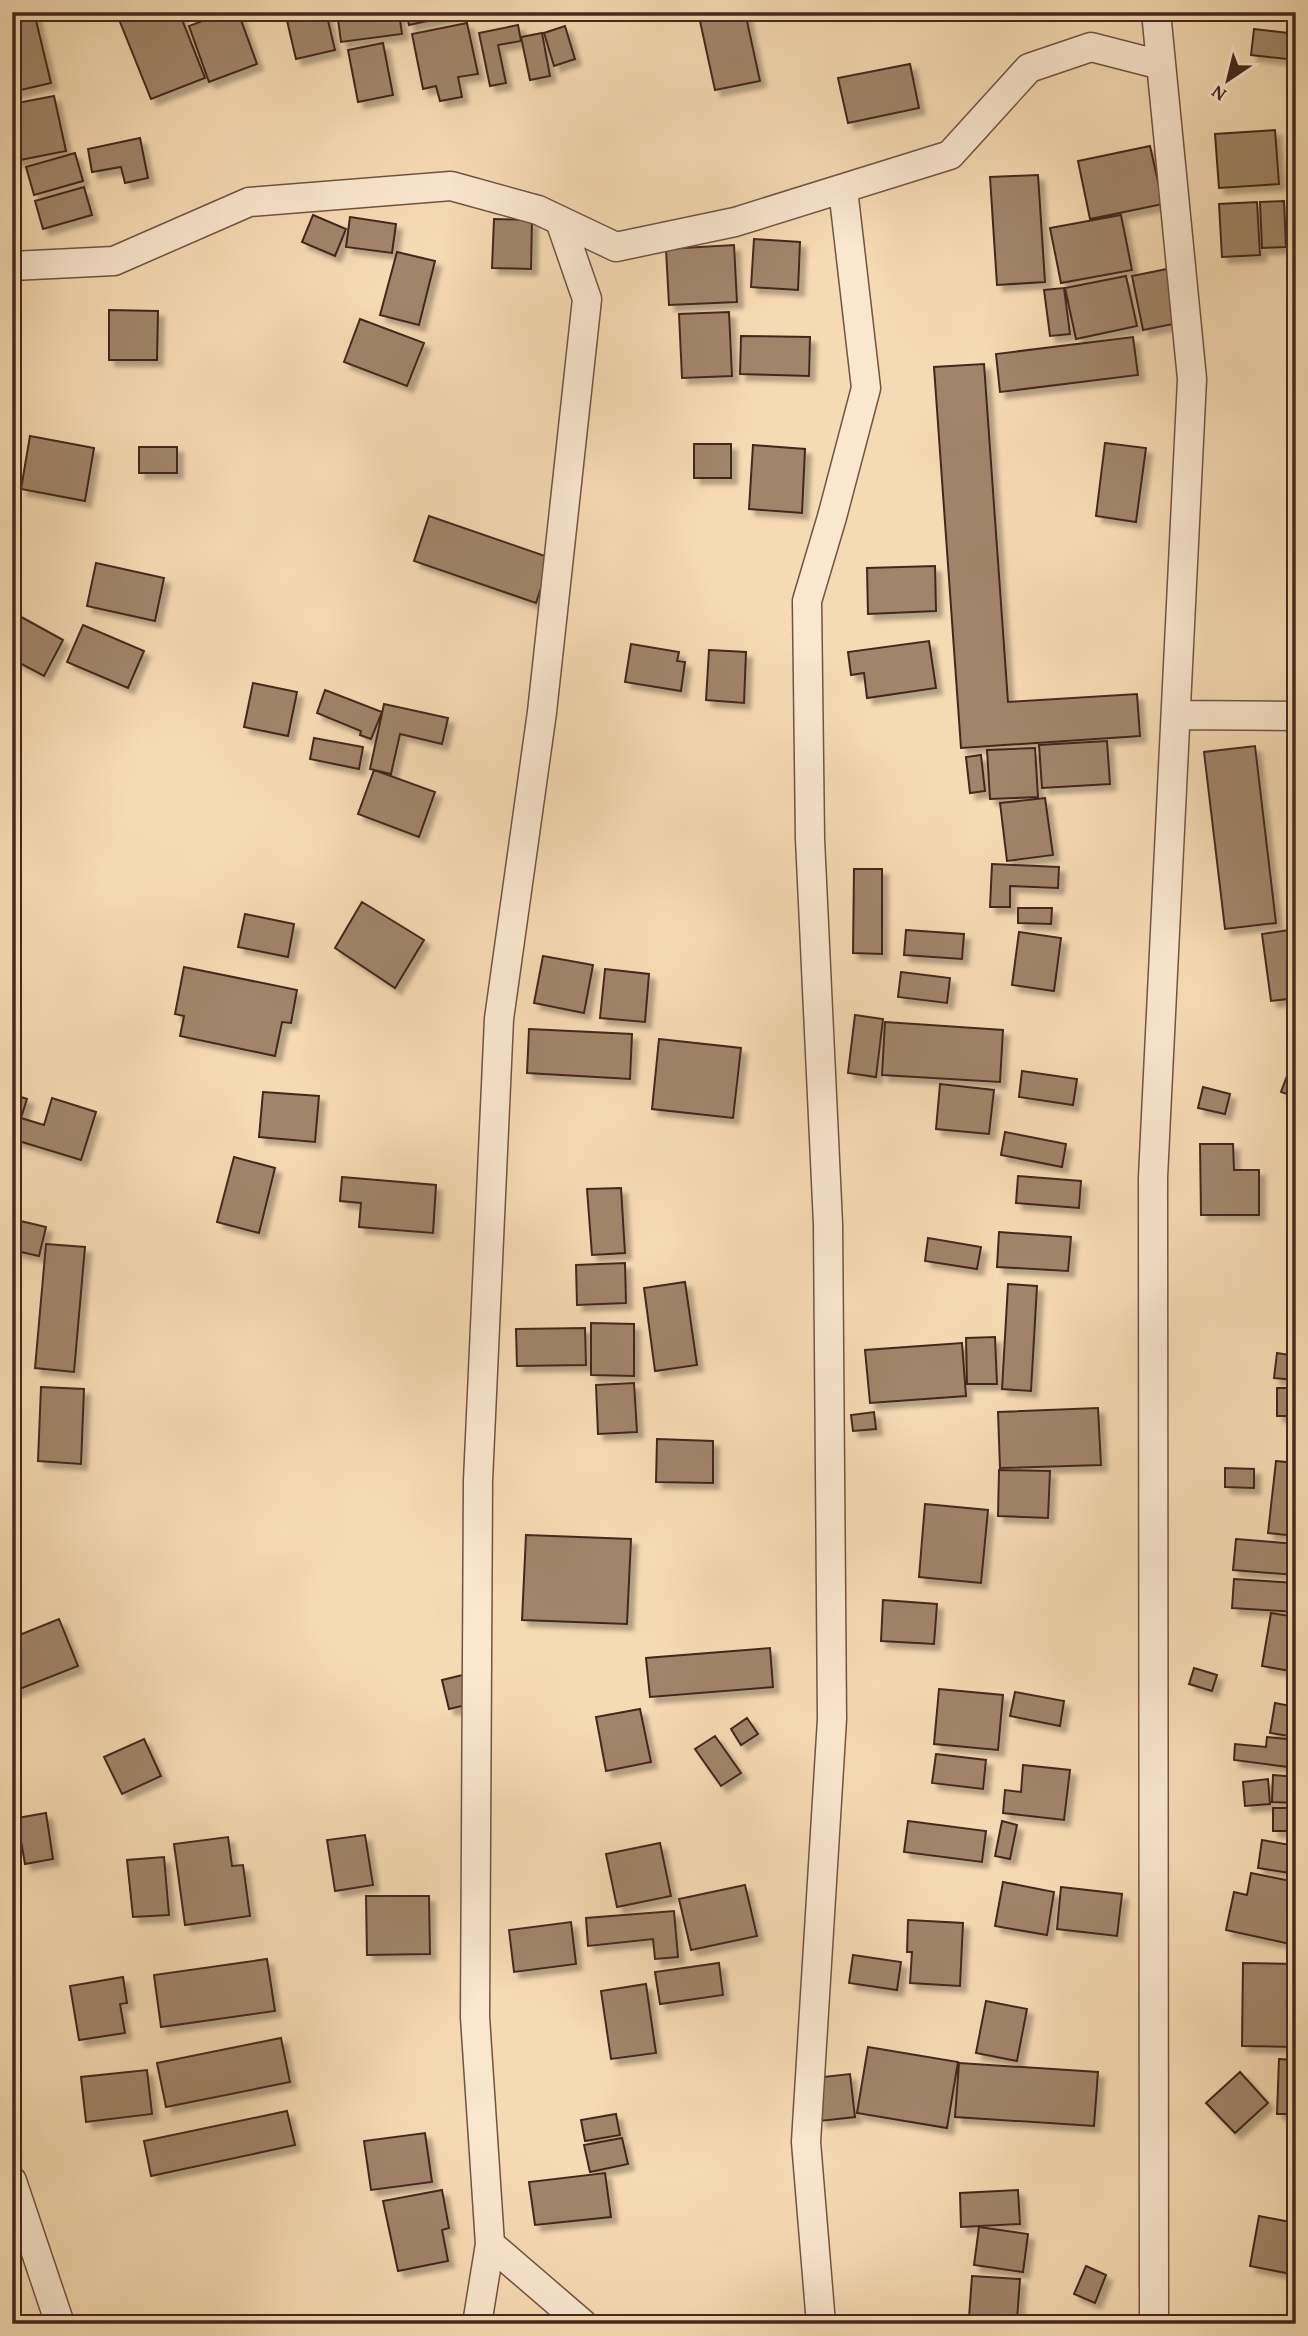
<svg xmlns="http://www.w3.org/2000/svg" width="1308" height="2336" font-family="'Gentium Book Plus',serif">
	<defs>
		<filter id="shadow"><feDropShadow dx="6" dy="6" stdDeviation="2" flood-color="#0004"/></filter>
	</defs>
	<rect width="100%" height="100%" fill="#f6dab3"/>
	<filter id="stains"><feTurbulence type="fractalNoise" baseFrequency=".00286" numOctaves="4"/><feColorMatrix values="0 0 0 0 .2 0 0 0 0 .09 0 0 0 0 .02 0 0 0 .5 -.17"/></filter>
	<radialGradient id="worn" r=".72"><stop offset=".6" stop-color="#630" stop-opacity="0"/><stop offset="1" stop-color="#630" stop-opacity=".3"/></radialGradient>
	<path fill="#a1856b" stroke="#45281c" stroke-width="2" filter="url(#shadow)" d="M 34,12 L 51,83 L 12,92 L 12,17 Z
		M 116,12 L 179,12 L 205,78 L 151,99 Z
		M 226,12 L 238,12 L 257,64 L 209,82 L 189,26 Z
		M 285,12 L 326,12 L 335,50 L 296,59 Z
		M 337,12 L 399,12 L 402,34 L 341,42 Z
		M 406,12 L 455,12 L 455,15 L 409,25 Z
		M 698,12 L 745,12 L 760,81 L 715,90 Z
		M 467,23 L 478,74 L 458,77 L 462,97 L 440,101 L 436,86 L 423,89 L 412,34 Z
		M 518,25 L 521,41 L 498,45 L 506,83 L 490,86 L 479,33 Z
		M 565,26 L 575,59 L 554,66 L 544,33 Z
		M 1254,29 L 1296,34 L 1296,60 L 1251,55 Z
		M 542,33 L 550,76 L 530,80 L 521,37 Z
		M 383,43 L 393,95 L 358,102 L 348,50 Z
		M 910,64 L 919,108 L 848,123 L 838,78 Z
		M 54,96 L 66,151 L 15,161 L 12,147 L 12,104 Z
		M 1275,130 L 1279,184 L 1219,188 L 1215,134 Z
		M 140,138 L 148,178 L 125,183 L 121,167 L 92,172 L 88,149 Z
		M 1150,146 L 1163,204 L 1090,219 L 1078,161 Z
		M 75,153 L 83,181 L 34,195 L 26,167 Z
		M 1038,175 L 1045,282 L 997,285 L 990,177 Z
		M 84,187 L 92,215 L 43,229 L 35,201 Z
		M 1284,201 L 1286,247 L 1262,248 L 1260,202 Z
		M 1257,202 L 1260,255 L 1222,257 L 1219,204 Z
		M 1287,202 L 1296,202 L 1296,249 L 1290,249 Z
		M 313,215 L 346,229 L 335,256 L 302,242 Z
		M 1121,215 L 1132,270 L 1061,283 L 1050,228 Z
		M 350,217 L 396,224 L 392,253 L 346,247 Z
		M 494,219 L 532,220 L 531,269 L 492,268 Z
		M 754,239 L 800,242 L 798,290 L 751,287 Z
		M 734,245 L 737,302 L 669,305 L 666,249 Z
		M 397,252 L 435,261 L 419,325 L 380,315 Z
		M 1167,269 L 1178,323 L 1143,330 L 1132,276 Z
		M 1126,276 L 1137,326 L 1076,339 L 1065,288 Z
		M 1064,288 L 1070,334 L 1050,336 L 1044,290 Z
		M 109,310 L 158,311 L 157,360 L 109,360 Z
		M 729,312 L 732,376 L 682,378 L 679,314 Z
		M 360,319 L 424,343 L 407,386 L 344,362 Z
		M 741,336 L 810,337 L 809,376 L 740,374 Z
		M 1133,337 L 1138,375 L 1000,392 L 996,354 Z
		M 984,364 L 1008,702 L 1137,694 L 1140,736 L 961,748 L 934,367 Z
		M 30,436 L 94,448 L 85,501 L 21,489 Z
		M 1105,443 L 1146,448 L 1136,522 L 1096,516 Z
		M 694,444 L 731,444 L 731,478 L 694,478 Z
		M 753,445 L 805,449 L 802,513 L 749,509 Z
		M 139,447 L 177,447 L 177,473 L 139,473 Z
		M 429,516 L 551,558 L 536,603 L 414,561 Z
		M 96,563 L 164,578 L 155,621 L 87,606 Z
		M 935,566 L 936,611 L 868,614 L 867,568 Z
		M 14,613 L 63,640 L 44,676 L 12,659 Z
		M 83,625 L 144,651 L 128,688 L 67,662 Z
		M 929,641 L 936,688 L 867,698 L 864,673 L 851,675 L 848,652 Z
		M 631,644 L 679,652 L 677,661 L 685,662 L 681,691 L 625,682 Z
		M 709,650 L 746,652 L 744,703 L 706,700 Z
		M 253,683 L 297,692 L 288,736 L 244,727 Z
		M 325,690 L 382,712 L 371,739 L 360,735 L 361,731 L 317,713 Z
		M 384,704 L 448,718 L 442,744 L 400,734 L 391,774 L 370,769 Z
		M 314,738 L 363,747 L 359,769 L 310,759 Z
		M 1107,741 L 1110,784 L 1042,788 L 1039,745 Z
		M 1255,746 L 1276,923 L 1225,929 L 1204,752 Z
		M 1035,748 L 1038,797 L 990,799 L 987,750 Z
		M 981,755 L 985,791 L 970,793 L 966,757 Z
		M 374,770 L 435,792 L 419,837 L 358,814 Z
		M 1045,798 L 1053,855 L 1007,861 L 1000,803 Z
		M 992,864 L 1059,867 L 1058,888 L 1010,886 L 1010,907 L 990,907 Z
		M 854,869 L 882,869 L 882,954 L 853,953 Z
		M 362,902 L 424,940 L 395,988 L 335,948 Z
		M 1018,908 L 1052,908 L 1051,924 L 1018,923 Z
		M 245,914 L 294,924 L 288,957 L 238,947 Z
		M 1296,929 L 1296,998 L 1271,1001 L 1262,934 Z
		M 906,930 L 964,934 L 962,959 L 904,955 Z
		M 1019,932 L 1061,938 L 1054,991 L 1012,985 Z
		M 543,956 L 593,965 L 584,1013 L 534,1003 Z
		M 184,967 L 297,990 L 291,1023 L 282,1022 L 275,1056 L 180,1036 L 184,1016 L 175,1014 Z
		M 605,969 L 649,974 L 645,1022 L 600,1018 Z
		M 901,972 L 950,978 L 947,1003 L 898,997 Z
		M 855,1015 L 883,1019 L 876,1077 L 848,1073 Z
		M 885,1022 L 1003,1030 L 1000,1082 L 882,1075 Z
		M 529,1029 L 632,1034 L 630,1079 L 527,1073 Z
		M 659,1039 L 741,1048 L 733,1118 L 652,1109 Z
		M 1296,1052 L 1296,1097 L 1281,1092 Z
		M 1022,1071 L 1077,1079 L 1073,1105 L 1019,1097 Z
		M 940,1084 L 994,1090 L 989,1134 L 936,1129 Z
		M 1203,1087 L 1230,1094 L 1225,1114 L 1198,1108 Z
		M 263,1092 L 319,1096 L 315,1142 L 259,1137 Z
		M 12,1094 L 27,1099 L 21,1118 L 44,1125 L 52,1098 L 96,1112 L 81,1160 L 12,1139 Z
		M 1005,1132 L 1066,1144 L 1062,1167 L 1001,1155 Z
		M 1200,1144 L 1233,1144 L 1234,1170 L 1259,1170 L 1259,1215 L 1201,1215 Z
		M 234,1157 L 275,1168 L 259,1233 L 217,1222 Z
		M 1018,1176 L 1081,1181 L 1079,1208 L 1016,1203 Z
		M 342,1177 L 436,1185 L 433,1233 L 359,1227 L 361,1203 L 340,1201 Z
		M 621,1188 L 625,1253 L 592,1255 L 587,1189 Z
		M 12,1219 L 46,1227 L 39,1256 L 12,1250 Z
		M 999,1232 L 1071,1237 L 1068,1271 L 997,1267 Z
		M 928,1238 L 981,1247 L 977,1269 L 925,1261 Z
		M 46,1244 L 85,1247 L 74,1372 L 35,1368 Z
		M 625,1263 L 626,1303 L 577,1305 L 576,1265 Z
		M 685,1282 L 697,1365 L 655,1371 L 644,1288 Z
		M 1008,1284 L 1037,1286 L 1031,1391 L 1002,1389 Z
		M 591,1323 L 634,1324 L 634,1376 L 591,1375 Z
		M 585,1328 L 586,1365 L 517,1366 L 516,1329 Z
		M 995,1337 L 997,1384 L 967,1384 L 966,1338 Z
		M 962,1343 L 966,1396 L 870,1403 L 865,1350 Z
		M 1277,1353 L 1296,1356 L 1296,1380 L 1274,1378 Z
		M 634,1383 L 637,1432 L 598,1434 L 596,1385 Z
		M 41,1387 L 84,1389 L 81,1464 L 38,1461 Z
		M 1277,1388 L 1296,1388 L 1296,1416 L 1277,1416 Z
		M 1098,1408 L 1101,1465 L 1000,1468 L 998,1412 Z
		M 874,1412 L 876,1429 L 853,1431 L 851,1415 Z
		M 657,1439 L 713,1441 L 713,1483 L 656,1482 Z
		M 1276,1461 L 1296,1463 L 1296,1536 L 1268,1533 Z
		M 1225,1468 L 1254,1469 L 1254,1488 L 1225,1487 Z
		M 999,1470 L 1050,1471 L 1048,1518 L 998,1516 Z
		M 925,1504 L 988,1510 L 981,1583 L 919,1577 Z
		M 526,1535 L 631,1539 L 627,1624 L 522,1620 Z
		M 1236,1539 L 1296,1544 L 1296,1575 L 1233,1570 Z
		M 1234,1579 L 1296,1583 L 1296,1612 L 1232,1608 Z
		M 883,1600 L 937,1604 L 934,1644 L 881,1641 Z
		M 1271,1613 L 1296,1617 L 1296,1672 L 1262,1666 Z
		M 59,1619 L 78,1666 L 12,1692 L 12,1638 Z
		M 770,1648 L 773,1687 L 650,1697 L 646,1658 Z
		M 1194,1668 L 1217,1675 L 1212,1691 L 1189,1684 Z
		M 467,1674 L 474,1703 L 449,1709 L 442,1680 Z
		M 939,1689 L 1003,1695 L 998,1750 L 934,1744 Z
		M 1015,1692 L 1064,1701 L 1060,1726 L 1010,1716 Z
		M 1275,1703 L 1296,1707 L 1296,1737 L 1270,1733 Z
		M 640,1709 L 651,1762 L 606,1771 L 596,1717 Z
		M 747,1718 L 758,1734 L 741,1745 L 731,1729 Z
		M 715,1736 L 741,1773 L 721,1786 L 695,1749 Z
		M 1267,1737 L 1296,1740 L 1296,1768 L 1234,1760 L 1235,1744 L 1266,1747 Z
		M 144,1739 L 161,1776 L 122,1794 L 104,1757 Z
		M 936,1754 L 986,1760 L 983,1789 L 932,1783 Z
		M 1023,1765 L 1070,1770 L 1064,1820 L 1003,1813 L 1005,1790 L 1021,1792 Z
		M 1273,1775 L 1296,1777 L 1296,1803 L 1272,1802 Z
		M 1268,1779 L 1270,1804 L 1245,1806 L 1243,1782 Z
		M 1273,1808 L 1296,1808 L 1296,1831 L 1273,1831 Z
		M 46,1813 L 53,1859 L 25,1864 L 17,1818 Z
		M 908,1821 L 986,1831 L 982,1862 L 904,1852 Z
		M 1002,1821 L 1017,1825 L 1010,1859 L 995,1856 Z
		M 365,1835 L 373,1885 L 335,1891 L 327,1840 Z
		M 228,1837 L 232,1866 L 243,1865 L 250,1916 L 185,1925 L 174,1844 Z
		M 1262,1840 L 1296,1846 L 1296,1874 L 1258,1868 Z
		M 660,1843 L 671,1896 L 617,1907 L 606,1854 Z
		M 164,1857 L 169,1915 L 133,1917 L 127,1860 Z
		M 1251,1873 L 1296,1882 L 1295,1945 L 1226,1930 L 1234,1892 L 1247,1895 Z
		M 1003,1882 L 1054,1892 L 1047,1935 L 995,1926 Z
		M 745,1885 L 757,1936 L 691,1950 L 679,1899 Z
		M 1061,1887 L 1122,1894 L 1117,1936 L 1057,1929 Z
		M 366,1896 L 429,1896 L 430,1954 L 367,1955 Z
		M 674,1911 L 678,1957 L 655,1959 L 653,1939 L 588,1946 L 586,1918 Z
		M 908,1920 L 963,1923 L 960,1986 L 910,1983 L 912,1952 L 907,1952 Z
		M 571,1922 L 576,1964 L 514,1972 L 509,1930 Z
		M 853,1955 L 901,1962 L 897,1990 L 849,1983 Z
		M 267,1959 L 275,2011 L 161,2027 L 154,1975 Z
		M 719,1963 L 723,1995 L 660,2004 L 655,1972 Z
		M 1243,1963 L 1296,1964 L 1296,2047 L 1242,2046 Z
		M 123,1977 L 127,2003 L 120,2004 L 125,2033 L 79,2040 L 70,1986 Z
		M 646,1984 L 656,2053 L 611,2059 L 601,1991 Z
		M 986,2001 L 1027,2009 L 1017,2061 L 976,2053 Z
		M 281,2038 L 290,2082 L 166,2107 L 157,2063 Z
		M 868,2047 L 958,2062 L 947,2128 L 857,2113 Z
		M 1279,2059 L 1296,2060 L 1296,2114 L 1277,2114 Z
		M 959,2063 L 1098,2072 L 1094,2126 L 955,2117 Z
		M 147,2070 L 152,2114 L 86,2122 L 81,2077 Z
		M 1240,2072 L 1268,2103 L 1235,2133 L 1206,2103 Z
		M 850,2074 L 855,2117 L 820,2121 L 815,2078 Z
		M 287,2111 L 295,2145 L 151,2176 L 144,2141 Z
		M 616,2114 L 620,2135 L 585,2141 L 581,2120 Z
		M 425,2133 L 432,2182 L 371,2190 L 364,2141 Z
		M 1289,2134 L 1296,2134 L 1296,2189 L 1289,2189 Z
		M 622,2138 L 628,2164 L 590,2172 L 584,2145 Z
		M 605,2173 L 611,2217 L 535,2225 L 529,2182 Z
		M 442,2190 L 449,2228 L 442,2230 L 448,2261 L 398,2271 L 383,2201 Z
		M 1018,2190 L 1020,2224 L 961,2227 L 960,2193 Z
		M 1259,2216 L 1296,2223 L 1296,2275 L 1250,2266 Z
		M 979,2227 L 1028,2234 L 1023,2272 L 974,2265 Z
		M 1086,2266 L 1106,2275 L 1095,2303 L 1074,2294 Z
		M 972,2276 L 1020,2279 L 1017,2320 L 969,2317 Z"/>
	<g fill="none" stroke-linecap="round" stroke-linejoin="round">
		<defs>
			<path id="minor" d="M 12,266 L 114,261 L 249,202 L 451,186 L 538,210 L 616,247 L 735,222 L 950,155 L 1029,68 L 1091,47 L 1161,65
				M 1176,715 L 1296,716
				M 12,2181 L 60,2324
				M 490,2244 L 583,2324
				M 477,2324 L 490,2244 L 475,2017 L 478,1481 L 499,1019 L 542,712 L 587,299 L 560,221
				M 821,2324 L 806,2142 L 832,1719 L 828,1224 L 810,839 L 807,601 L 832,517 L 866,388 L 843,189
				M 1154,2324 L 1153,1177 L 1192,379 L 1156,12"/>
		</defs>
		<use href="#minor" stroke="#715442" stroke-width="31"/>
		<use href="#minor" stroke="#f9e7ce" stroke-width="28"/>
	</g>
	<rect width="1308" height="2336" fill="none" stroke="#f6dab3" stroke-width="42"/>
	<rect x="14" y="14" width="1280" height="2308" fill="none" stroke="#45281c" stroke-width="3.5"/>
	<rect x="21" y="21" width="1266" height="2294" fill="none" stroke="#45281c" stroke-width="2"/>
	<g transform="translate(1228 80) rotate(215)" stroke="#f9e7ce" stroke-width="5" paint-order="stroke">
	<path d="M0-5L12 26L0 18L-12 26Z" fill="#45281c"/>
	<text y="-10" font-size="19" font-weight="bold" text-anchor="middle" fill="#45281c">N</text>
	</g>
	<rect width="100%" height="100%" filter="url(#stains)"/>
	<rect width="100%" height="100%" fill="url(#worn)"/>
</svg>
